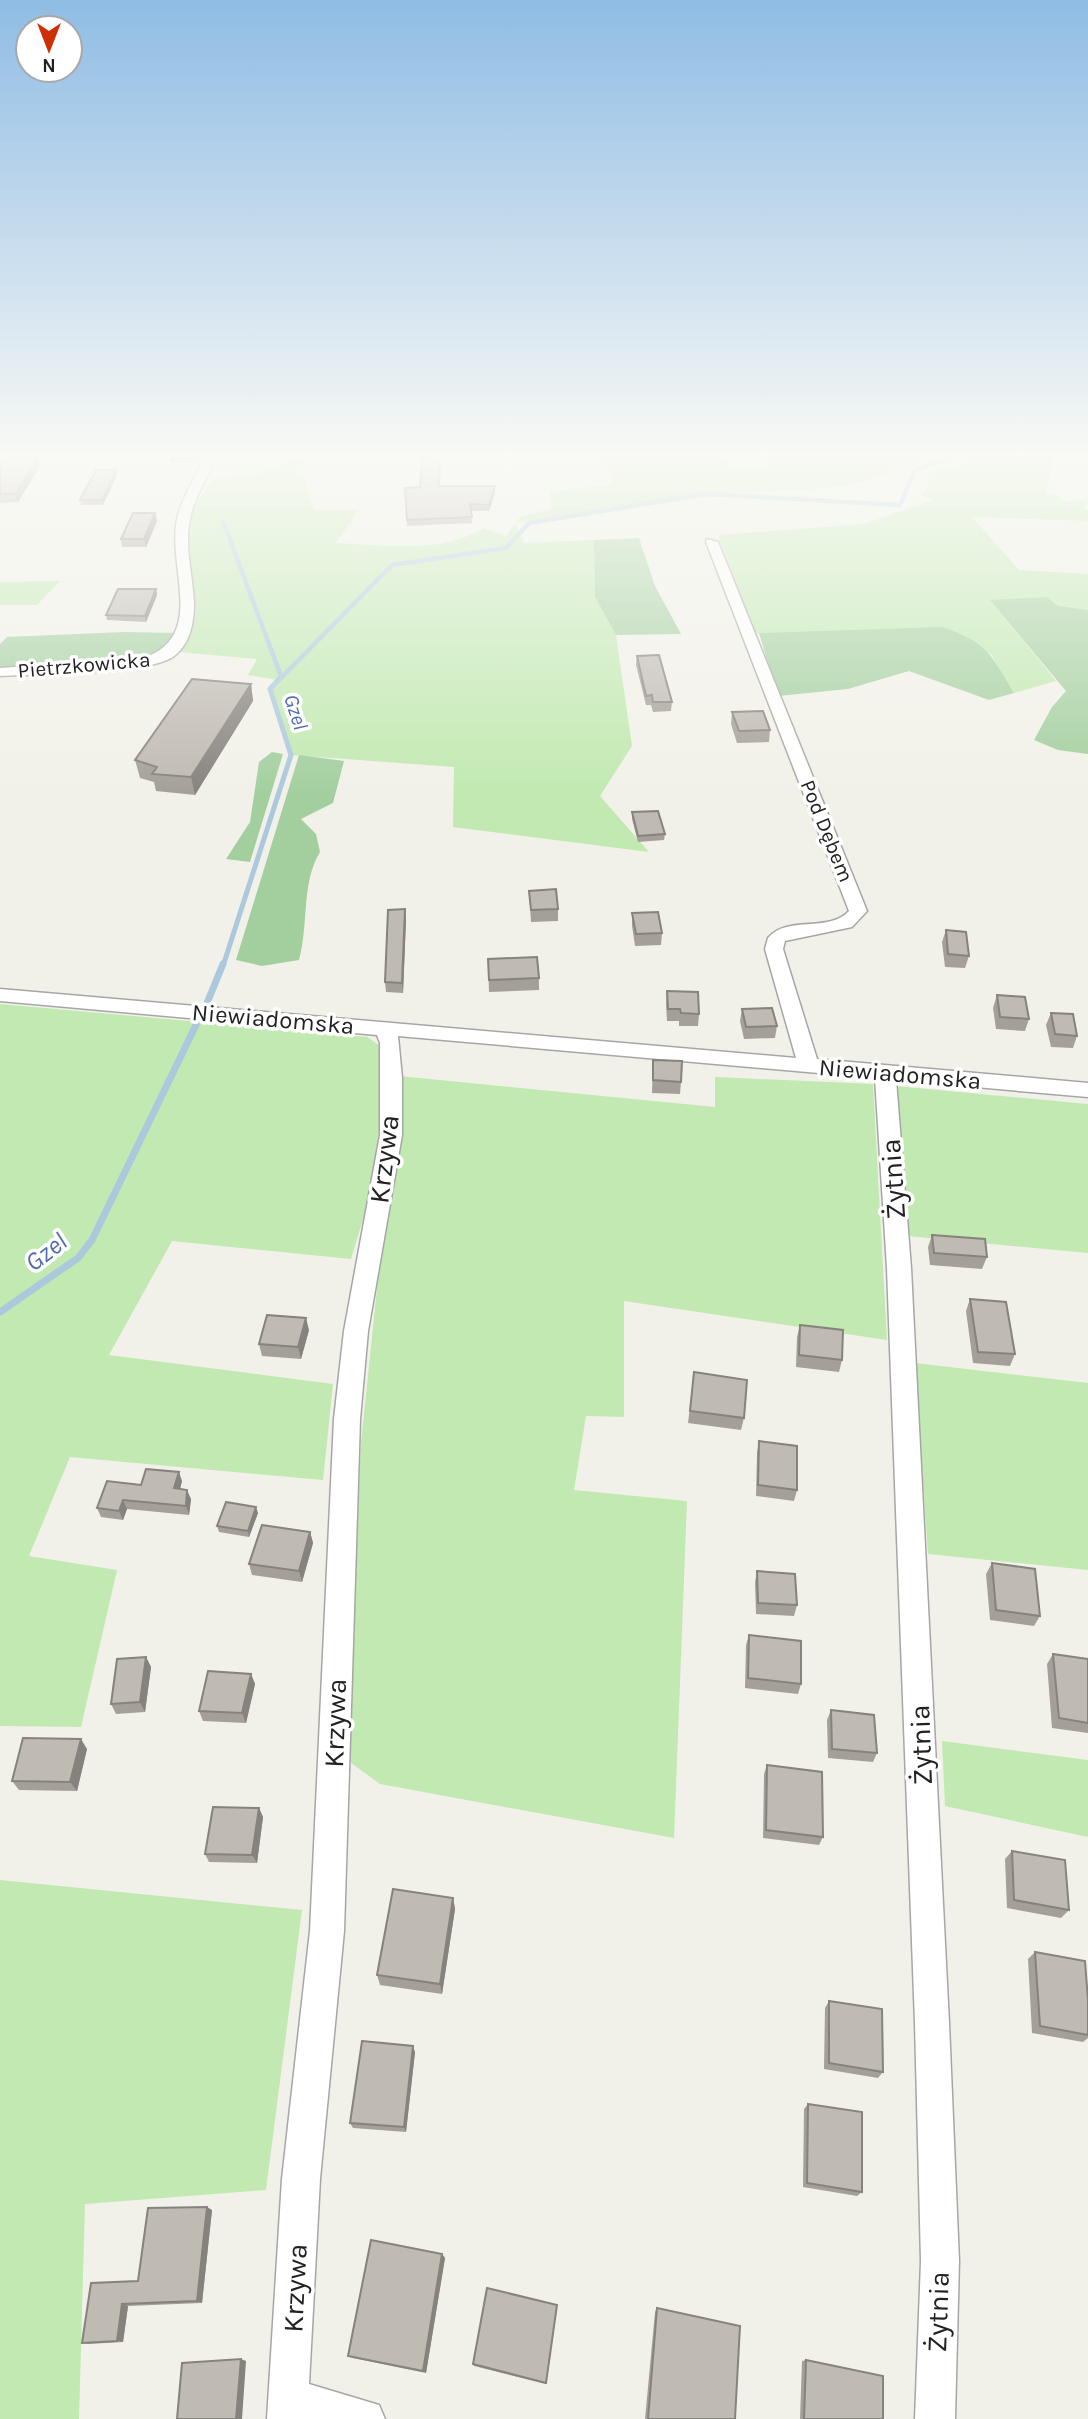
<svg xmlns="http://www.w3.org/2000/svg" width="1088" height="2419" font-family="Karla,sans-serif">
	<rect width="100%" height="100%" fill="#f2f1e9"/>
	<path fill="#c1e9b1" d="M 305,457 L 317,457 L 306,459 L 301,470 L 315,510 L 359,510 L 336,543 C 385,545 441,554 484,528 L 506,536 L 520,517 L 551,509 L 550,492 L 614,484 L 604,457 L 725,457 L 731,466 L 773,466 L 769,457 L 923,457 L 912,466 L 902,464 C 861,496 772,488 721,494 C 652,501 583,514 515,523 L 524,543 L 594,540 L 595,597 L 616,635 L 632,746 L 600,796 L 649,852 L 453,827 L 454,767 L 291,755 L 270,689 L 278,680 L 248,675 L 257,659 L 179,652 C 215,609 178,568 188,522 C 191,508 205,492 212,480 L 254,473 Z
		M 966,457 L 1053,457 L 1046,494 L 1059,496 L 1065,502 L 1088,499 L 1084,510 L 1088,510 L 1088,521 L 972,517 L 1019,570 L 1088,574 L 1088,610 L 991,601 L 1056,681 L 1014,693 L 991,654 L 934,628 L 755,634 L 718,535 L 864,524 L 932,500 L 921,495 L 930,483 L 928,472 L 969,463 L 970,459 Z
		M 60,581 L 37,605 L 0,605 L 0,582 Z
		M 0,1004 L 367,1037 L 379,1045 L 380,1122 L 370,1196 L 351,1259 L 172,1241 L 109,1355 L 333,1384 L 323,1480 L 70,1457 L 29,1556 L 117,1570 L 81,1727 L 0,1726 Z
		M 399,1076 L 715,1107 L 715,1077 L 873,1084 L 887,1340 L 624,1301 L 624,1417 L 586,1416 L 574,1490 L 687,1501 L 674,1838 L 380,1784 L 347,1760 L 361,1443 Z
		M 885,1085 L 1088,1104 L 1088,1253 L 908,1236 Z
		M 915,1363 L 1088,1383 L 1088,1570 L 928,1554 Z
		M 942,1741 L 1088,1760 L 1088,1837 L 945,1806 Z
		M 0,1880 L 302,1910 L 266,2190 L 85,2204 L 79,2419 L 0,2419 Z"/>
	<path fill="#a3cf9f" d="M 639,538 L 655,586 L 681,634 L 616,635 L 595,597 L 594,540 Z
		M 1047,597 L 1058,606 L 1088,610 L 1088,754 L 1058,750 L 1034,740 L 1052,707 L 1066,691 L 990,600 Z
		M 942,627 C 987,642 991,654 1014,693 L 989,700 L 909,671 L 848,689 L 778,696 L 759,633 Z
		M 124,632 L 175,633 L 171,644 L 143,659 L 0,669 L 0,644 L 7,637 Z
		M 272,752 L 283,754 L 250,862 L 226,859 L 250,822 L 259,762 Z
		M 299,755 L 344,761 L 333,803 L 301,819 L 316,834 L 320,852 C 301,883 309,925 299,960 L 262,966 L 236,960 Z"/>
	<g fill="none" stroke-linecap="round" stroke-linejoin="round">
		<path stroke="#abc8dd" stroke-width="4.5" d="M 223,521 L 281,676
			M 279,680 L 392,565 L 506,548 L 529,523 L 706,494 L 900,505 L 915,470 L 954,457"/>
		<path stroke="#abc8dd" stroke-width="5" d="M 223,966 L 291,755 L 270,689 L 280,678"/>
		<path stroke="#abc8dd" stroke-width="7" d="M 207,1003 L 223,964
			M 0,1312 L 78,1258 L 92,1240 L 196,1025"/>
		<defs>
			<path id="street" d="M 199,457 L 211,457 L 213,465 C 205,482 193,500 190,519 C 184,547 193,575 194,604 C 194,623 190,644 174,656 C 149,675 36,674 0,676 L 0,668 L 144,658 C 207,635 167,569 177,519 C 181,500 193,482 201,465 Z
				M 707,539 L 718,542 L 867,911 L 852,927 L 785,941 L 783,949 L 817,1059 L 1088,1083 L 1088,1097 L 896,1080 L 911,1268 L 949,2023 L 959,2261 L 955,2419 L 915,2419 L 921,2261 L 915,2023 L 887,1268 L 875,1078 L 398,1036 L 402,1078 L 402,1135 L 368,1331 L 360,1419 L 344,1931 L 320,2179 L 309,2384 L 379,2405 L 385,2419 L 267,2419 L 282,2179 L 310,1931 L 334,1419 L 344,1331 L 380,1135 L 380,1043 L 377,1035 L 0,1001 L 0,989 L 796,1058 L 765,949 L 768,938 C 786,915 829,933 849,911 L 706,542 Z"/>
		</defs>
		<use href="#street" stroke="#a6a6a6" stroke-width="3"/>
		<use href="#street" fill="#fff" fill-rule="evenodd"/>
	</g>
	<path fill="#a4a099" d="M 0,457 L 40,462 L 40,466 L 18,502 L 0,503 Z
		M 213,457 L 241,457 L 214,459 Z
		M 116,470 L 117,475 L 103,505 L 81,505 L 80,500 Z
		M 440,486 L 495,492 L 489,511 L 471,511 L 472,523 L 407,526 L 405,488 Z
		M 155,513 L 157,521 L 146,547 L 122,547 L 121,539 Z
		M 156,589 L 157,595 L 146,622 L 107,620 L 106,615 Z
		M 637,656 L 672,702 L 671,711 L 653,712 L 651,705 L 646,705 L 636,665 Z
		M 251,684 L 253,701 L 195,795 L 156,791 L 154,782 L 140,778 L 135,760 Z
		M 732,712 L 770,730 L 769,742 L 737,743 L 731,724 Z
		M 632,812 L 665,834 L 664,840 L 638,842 L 632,819 Z
		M 529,891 L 558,909 L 558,921 L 531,922 Z
		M 405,909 L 406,920 L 403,993 L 386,992 L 385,982 Z
		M 632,913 L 662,933 L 661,945 L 635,946 L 632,926 Z
		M 946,930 L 969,956 L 965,968 L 945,967 L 942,942 Z
		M 488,959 L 539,978 L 539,990 L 489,992 Z
		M 667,991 L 699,1014 L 698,1026 L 679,1026 L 679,1021 L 667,1021 L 666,1004 Z
		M 997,995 L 1029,1019 L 1025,1031 L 996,1029 L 993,1008 Z
		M 742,1009 L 777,1026 L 775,1038 L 744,1039 L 740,1021 Z
		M 1051,1013 L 1077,1036 L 1073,1048 L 1051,1047 L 1046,1025 Z
		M 653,1060 L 681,1082 L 680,1094 L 652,1093 Z
		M 932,1235 L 987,1257 L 982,1269 L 930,1265 L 928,1247 Z
		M 970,1299 L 1015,1354 L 1010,1366 L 973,1363 L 966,1311 Z
		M 800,1325 L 842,1360 L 839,1372 L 796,1367 L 797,1337 Z
		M 309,1330 L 301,1359 L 262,1356 L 259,1344 Z
		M 694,1372 L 744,1418 L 741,1430 L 688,1423 Z
		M 759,1441 L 797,1490 L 794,1501 L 756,1496 L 757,1453 Z
		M 182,1481 L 180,1489 L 191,1499 L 189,1515 L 127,1509 L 123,1520 L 101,1517 L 97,1508 L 141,1485 Z
		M 258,1513 L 249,1537 L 219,1532 L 217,1526 Z
		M 310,1532 L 313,1543 L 302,1582 L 252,1575 L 249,1564 Z
		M 992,1563 L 1040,1616 L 1034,1626 L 990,1620 L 986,1574 Z
		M 757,1571 L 797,1605 L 794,1616 L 756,1614 L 755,1582 Z
		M 749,1635 L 801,1684 L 798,1694 L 745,1688 L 746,1645 Z
		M 1053,1654 L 1088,1659 L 1088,1733 L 1052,1728 L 1047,1664 Z
		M 146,1657 L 151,1667 L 145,1712 L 116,1714 L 111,1704 Z
		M 251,1674 L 255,1684 L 246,1723 L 203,1721 L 199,1711 Z
		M 831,1710 L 877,1753 L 873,1762 L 828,1758 L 827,1720 Z
		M 87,1749 L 77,1791 L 19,1790 L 12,1781 Z
		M 767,1765 L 823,1837 L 819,1845 L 763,1838 L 764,1774 Z
		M 259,1808 L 263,1817 L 257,1863 L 209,1862 L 205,1854 Z
		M 1012,1851 L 1069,1910 L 1061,1918 L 1007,1908 L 1005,1859 Z
		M 453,1898 L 455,1909 L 442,1994 L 380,1985 L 377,1975 Z
		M 1035,1952 L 1088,2000 L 1088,2038 L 1083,2042 L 1032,2033 L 1028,1959 Z
		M 829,2001 L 883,2072 L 878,2078 L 824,2069 L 825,2008 Z
		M 415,2052 L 406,2132 L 353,2128 L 350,2123 Z
		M 808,2104 L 862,2192 L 857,2196 L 803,2187 L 804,2109 Z
		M 212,2210 L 202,2303 L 128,2306 L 123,2342 L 89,2344 L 82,2343 L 138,2281 Z
		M 442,2254 L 445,2258 L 426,2373 L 353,2358 L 348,2356 Z
		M 557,2305 L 546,2384 L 474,2366 L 473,2364 Z
		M 657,2308 L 735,2419 L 645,2419 L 655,2312 Z
		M 806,2360 L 883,2419 L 800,2419 L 802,2361 Z"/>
	<path fill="#86827d" d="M 38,457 L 40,466 L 18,502 L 15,494 Z
		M 170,457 L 198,457 L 197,460 L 171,463 Z
		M 116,470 L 117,475 L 103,505 L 102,500 Z
		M 495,486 L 495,492 L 489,511 L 489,505 Z
		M 155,513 L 157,521 L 146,547 L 144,539 Z
		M 156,589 L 157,595 L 146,622 L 145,616 Z
		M 251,684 L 253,701 L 195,795 L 191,777 Z
		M 405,909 L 406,920 L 403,993 L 402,983 Z
		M 306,1318 L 309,1330 L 301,1359 L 298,1347 Z
		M 179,1472 L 182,1481 L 178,1497 L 174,1488 Z
		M 187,1490 L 191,1499 L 189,1515 L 186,1506 Z
		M 123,1500 L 127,1509 L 123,1520 L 119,1511 Z
		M 256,1507 L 258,1513 L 249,1537 L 248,1531 Z
		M 310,1532 L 313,1543 L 302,1582 L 299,1571 Z
		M 146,1657 L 151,1667 L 145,1712 L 140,1702 Z
		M 251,1674 L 255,1684 L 246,1723 L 242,1713 Z
		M 81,1739 L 87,1749 L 77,1791 L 70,1782 Z
		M 259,1808 L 263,1817 L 257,1863 L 252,1855 Z
		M 453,1898 L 455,1909 L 442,1994 L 440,1984 Z
		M 413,2046 L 415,2052 L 406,2132 L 404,2127 Z
		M 207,2207 L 212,2210 L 202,2303 L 197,2301 Z
		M 442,2254 L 445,2258 L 426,2373 L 423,2371 Z
		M 122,2304 L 128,2306 L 123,2342 L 117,2341 Z
		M 241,2359 L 246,2361 L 242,2419 L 236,2419 Z"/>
	<path fill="#bfbab2" stroke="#86827d" stroke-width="2" d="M 0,457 L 38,457 L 15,494 L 0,494 Z
		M 422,457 L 440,457 L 439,486 L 495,486 L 489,505 L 470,504 L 472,517 L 407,520 L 405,488 L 420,487 Z
		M 96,470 L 116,470 L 102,500 L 80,500 Z
		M 133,513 L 155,513 L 144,539 L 121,539 Z
		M 118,589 L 156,589 L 145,616 L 106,615 Z
		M 659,655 L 672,702 L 653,702 L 652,695 L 646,696 L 637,656 Z
		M 192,679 L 251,684 L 191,777 L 152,774 L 157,767 L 135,760 Z
		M 763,711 L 770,730 L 739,731 L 732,712 Z
		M 658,811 L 665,834 L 638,836 L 632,812 Z
		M 556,889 L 558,909 L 531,910 L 529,891 Z
		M 405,909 L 402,983 L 385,982 L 388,910 Z
		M 658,912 L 662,933 L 636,934 L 632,913 Z
		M 946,930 L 966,932 L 969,956 L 948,954 Z
		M 537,957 L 539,978 L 489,980 L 488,959 Z
		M 667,991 L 698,992 L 699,1014 L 681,1013 L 680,1009 L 668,1009 Z
		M 997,995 L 1025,997 L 1029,1019 L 1000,1017 Z
		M 772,1008 L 777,1026 L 746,1027 L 742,1009 Z
		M 1051,1013 L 1073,1014 L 1077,1036 L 1055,1034 Z
		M 653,1060 L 682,1061 L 681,1082 L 653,1080 Z
		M 932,1235 L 985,1239 L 987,1257 L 934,1253 Z
		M 970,1299 L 1006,1302 L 1015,1354 L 978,1352 Z
		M 267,1315 L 306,1318 L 298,1347 L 259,1344 Z
		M 800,1325 L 843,1330 L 842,1360 L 799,1355 Z
		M 694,1372 L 747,1380 L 744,1418 L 690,1411 Z
		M 759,1441 L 797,1446 L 797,1490 L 758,1485 Z
		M 146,1469 L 179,1472 L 174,1488 L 187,1490 L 186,1506 L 123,1500 L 119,1511 L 97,1508 L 107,1481 L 141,1485 Z
		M 226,1502 L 256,1507 L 248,1531 L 217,1526 Z
		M 262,1525 L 310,1532 L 299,1571 L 249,1564 Z
		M 992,1563 L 1035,1569 L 1040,1616 L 996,1610 Z
		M 757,1571 L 795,1574 L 797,1605 L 758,1603 Z
		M 749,1635 L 801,1641 L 801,1684 L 748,1678 Z
		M 1053,1654 L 1088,1659 L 1088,1723 L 1059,1718 Z
		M 146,1657 L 140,1702 L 111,1704 L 117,1659 Z
		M 208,1671 L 251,1674 L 242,1713 L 199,1711 Z
		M 831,1710 L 874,1715 L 877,1753 L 832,1749 Z
		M 23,1738 L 81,1739 L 70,1782 L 12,1781 Z
		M 767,1765 L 822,1772 L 823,1837 L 766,1830 Z
		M 213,1807 L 259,1808 L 252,1855 L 205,1854 Z
		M 1012,1851 L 1065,1860 L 1069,1910 L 1014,1900 Z
		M 393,1889 L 453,1898 L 440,1984 L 377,1975 Z
		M 1035,1952 L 1085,1961 L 1088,2000 L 1088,2035 L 1040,2026 Z
		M 829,2001 L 882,2009 L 883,2072 L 829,2063 Z
		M 362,2041 L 413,2046 L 404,2127 L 350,2123 Z
		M 808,2104 L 862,2112 L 862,2192 L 807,2183 Z
		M 207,2207 L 197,2301 L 122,2304 L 117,2341 L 82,2343 L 91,2283 L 138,2281 L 148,2208 Z
		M 371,2240 L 442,2254 L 423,2371 L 348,2356 Z
		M 487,2288 L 557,2305 L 546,2383 L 473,2364 Z
		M 657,2308 L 740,2326 L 735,2419 L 648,2419 Z
		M 241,2359 L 236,2419 L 177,2419 L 182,2363 Z
		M 806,2360 L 883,2376 L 883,2419 L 804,2419 Z"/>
	<linearGradient id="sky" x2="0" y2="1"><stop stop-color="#8fbce4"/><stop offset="0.57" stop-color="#f9f9f5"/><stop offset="1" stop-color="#f9f9f5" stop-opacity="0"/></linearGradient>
	<rect width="1088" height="796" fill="url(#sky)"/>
	<g text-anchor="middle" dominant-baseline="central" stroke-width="7" stroke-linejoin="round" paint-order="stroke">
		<g font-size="21" fill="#222" stroke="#fff">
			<text transform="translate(84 665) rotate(-5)">Pietrzkowicka</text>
			<text transform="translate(827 831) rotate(68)">Pod Dębem</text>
		</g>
		<g font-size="21" font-style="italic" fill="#506cb0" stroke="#fff">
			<text transform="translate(296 712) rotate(72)">Gzel</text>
		</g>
		<g font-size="24" fill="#222" stroke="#fff">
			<text transform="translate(273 1019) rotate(5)">Niewiadomska</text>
			<text transform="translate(900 1074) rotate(5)">Niewiadomska</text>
		</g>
		<g font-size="26" font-style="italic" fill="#506cb0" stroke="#fff">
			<text transform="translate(46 1252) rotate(-38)">Gzel</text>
		</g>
		<g font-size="28" fill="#222" stroke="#fff">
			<text transform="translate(384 1159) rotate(-83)">Krzywa</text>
			<text transform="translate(893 1179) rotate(-94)">Żytnia</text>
			<text transform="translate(335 1723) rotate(-88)">Krzywa</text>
			<text transform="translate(921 1745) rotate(-92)">Żytnia</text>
			<text transform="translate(295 2288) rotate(-87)">Krzywa</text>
			<text transform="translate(938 2312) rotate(-88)">Żytnia</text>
		</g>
	</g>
	<g transform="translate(49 49) rotate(180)"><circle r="33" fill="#ffffff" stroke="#a7a7a7" stroke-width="2"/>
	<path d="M0-5L12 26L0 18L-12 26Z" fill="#ce2f06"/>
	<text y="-10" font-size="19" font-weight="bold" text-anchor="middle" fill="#222222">N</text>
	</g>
</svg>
